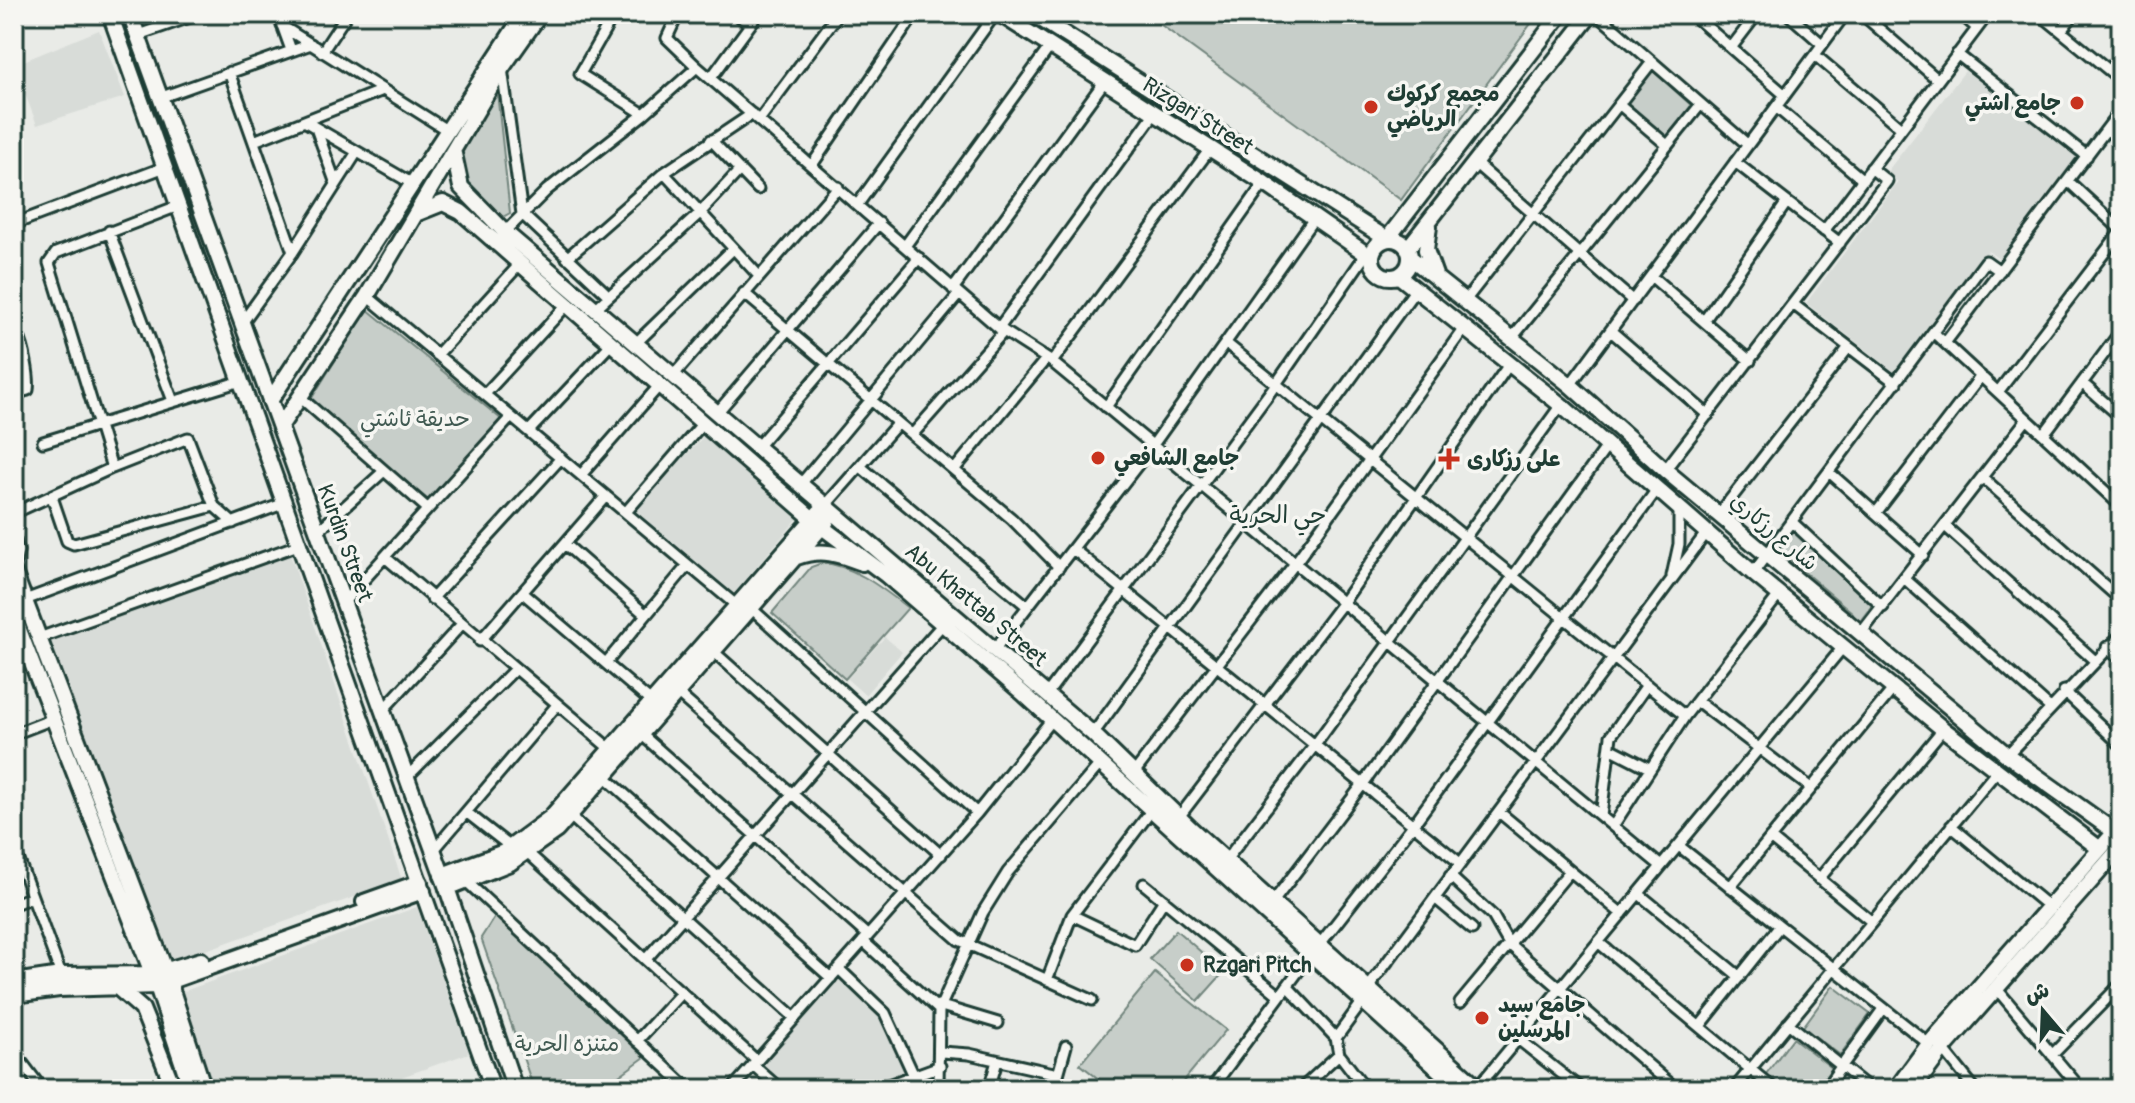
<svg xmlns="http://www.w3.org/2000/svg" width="2135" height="1103" font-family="Pangolin,'Playpen Sans Arabic',sans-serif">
	<rect width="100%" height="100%" fill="#e9ebe7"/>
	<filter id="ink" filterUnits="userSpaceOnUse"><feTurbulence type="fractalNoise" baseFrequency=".0125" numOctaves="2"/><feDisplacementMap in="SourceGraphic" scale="16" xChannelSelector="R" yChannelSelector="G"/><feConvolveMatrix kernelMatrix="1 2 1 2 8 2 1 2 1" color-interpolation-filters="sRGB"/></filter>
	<g filter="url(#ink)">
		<path fill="#d8dcd8" d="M 99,30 L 125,97 L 37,125 L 14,65 Z
			M 1965,71 L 2080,158 L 2002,261 L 1988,251 L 1895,372 L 1806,303 L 1898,182 L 1886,173 Z
			M 705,435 L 799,517 L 734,593 L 635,510 Z
			M 290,554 L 402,880 L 164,965 L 47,640 Z
			M 885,637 L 902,652 L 865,695 L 847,679 Z
			M 417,907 L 469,1053 L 368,1089 L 213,1089 L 179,993 Z
			M 840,978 L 861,993 L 883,1021 L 905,1074 L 862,1089 L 791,1089 L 762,1063 Z"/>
		<path fill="#c7cec9" stroke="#73867e" stroke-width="2" d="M 1146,14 L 1538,14 L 1401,200 Z
			M 1652,70 L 1692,106 L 1667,138 L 1625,102 Z
			M 497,92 L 510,213 L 501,218 C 481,198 461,184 461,154 Z
			M 367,309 L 501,419 L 432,503 L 310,401 Z
			M 1791,530 L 1874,604 L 1858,625 L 1852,612 L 1786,557 L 1774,553 Z
			M 822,563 C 854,565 883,589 908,608 L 845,679 L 772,613 L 811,567 Z
			M 495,916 L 645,1057 L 601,1089 L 534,1089 L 481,938 Z
			M 1176,930 L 1224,972 L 1198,1001 L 1150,959 Z
			M 1155,973 L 1226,1030 L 1177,1089 L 1111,1089 L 1080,1064 Z
			M 1833,986 L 1870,1014 L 1840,1055 L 1803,1027 Z
			M 1793,1038 L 1832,1068 L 1816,1089 L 1783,1089 L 1766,1074 Z"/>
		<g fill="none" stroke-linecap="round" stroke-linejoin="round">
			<defs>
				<path id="street" d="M 278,14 L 291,50
					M 629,14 L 609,23 L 580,74 L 644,114 L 697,67
					M 678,14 L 667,38 L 697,67 L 999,328 L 1052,362 L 1661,866
					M 737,14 L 750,25
					M 1597,14 L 1748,145
					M 1692,14 L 1785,95
					M 1788,14 L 1822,44
					M 1862,14 L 1938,80
					M 1961,14 L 1977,28
					M 2040,14 L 2121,80
					M 282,26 L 445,129
					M 2061,31 L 2074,14
					M 138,35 L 199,14
					M 1731,48 L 1757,14
					M 322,52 L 347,14
					M 1957,54 L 2087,156
					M 1815,55 L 1901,128
					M 502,68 L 522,214 L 609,296
					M 2110,71 L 2121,56
					M 229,72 L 293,252
					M 711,78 L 758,14
					M 159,98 L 311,44
					M 1619,104 L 1667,145
					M 1776,107 L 1863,180
					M 759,120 L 838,14
					M 306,122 L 413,184
					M 316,128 L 336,184
					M 2107,129 L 2121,141
					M 711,140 L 758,189
					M 254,141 L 383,90
					M 1735,162 L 1840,243
					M 1476,164 L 1633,301
					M 812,165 L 915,14
					M 664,173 L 759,276
					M 2068,181 L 2121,230
					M 858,204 L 995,14
					M 14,224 L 165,167
					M 109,231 L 173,401
					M 1824,231 L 1988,14
					M 505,232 L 547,190 L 644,114
					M 905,246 L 1049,48
					M 567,258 L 664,173 L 752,114
					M 1651,276 L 1750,361
					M 953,289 L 1104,82
					M 744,293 L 1012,519 L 1059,567
					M 367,296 L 736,605
					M 1464,302 L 1652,62
					M 1793,304 L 1896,383
					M 595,309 L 701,212 L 738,172
					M 1704,321 L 1787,202
					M 242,323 L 293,252 L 357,152
					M 999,328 L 1154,114
					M 1611,331 L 1708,415
					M 1933,332 L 2121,506
					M 1512,338 L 1701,104
					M 1945,343 L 2121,110
					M 635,344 L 733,249
					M 1227,344 L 1685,716
					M 437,355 L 519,265
					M 1052,362 L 1210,149
					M 672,377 L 838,187
					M 2082,383 L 2121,417
					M 1570,385 L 1845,14
					M 1998,392 L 2121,231
					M 14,394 L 28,390 C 30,378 24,346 18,335
					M 485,394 L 566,306
					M 300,397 L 428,509
					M 1106,407 L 1264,183
					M 716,414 L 879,223
					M 529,431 L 611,344
					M 2044,434 L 2121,331
					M 912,435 L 1004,331
					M 43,442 L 241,381
					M 756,448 L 919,258
					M 861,467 L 1027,606
					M 112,468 L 49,263 L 56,253 L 178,206
					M 954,470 L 1046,359
					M 1665,470 L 1887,181 L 1871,168
					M 1829,472 L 1923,555
					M 581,475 L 659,386
					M 1982,477 L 2121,600
					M 800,485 L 959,294
					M 52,497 L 67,541 L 74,544 L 214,506 L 233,523
					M 825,506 L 898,423
					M 626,512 L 704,422
					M 14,513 L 112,468 L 188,438 L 214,506
					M 1876,513 L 1981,376
					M 1719,514 L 1849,347
					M 1792,522 L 1883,607
					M 1945,526 L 2094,660
					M 318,531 L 384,471
					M 14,536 L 18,551 L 14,571
					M 565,544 L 646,615
					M 1073,549 L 1460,863
					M 385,557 L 609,748
					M 1753,573 L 1986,261 L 2000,271
					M 1672,576 L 1679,544 L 1679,508
					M 1905,579 L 2049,707
					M 523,593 L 650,701
					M 432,599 L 561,458
					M 25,600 L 285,503
					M 343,603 L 511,417
					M 751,608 L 977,813
					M 1861,633 L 2027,419
					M 39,638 L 301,544
					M 480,641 L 606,496
					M 2107,647 L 2121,661
					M 994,650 L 1153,445 L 1315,217
					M 713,651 L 941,855
					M 606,663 L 688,565
					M 2064,691 L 2121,745
					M 677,693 L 959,940 L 1092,1000
					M 1047,694 L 1276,384 L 1366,254
					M 1697,701 L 1811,788
					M 383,710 L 461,625
					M 640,733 L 868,936
					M 14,734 L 53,719
					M 1093,734 L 1416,289
					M 1610,748 L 1649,768
					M 2007,755 L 2121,635
					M 1134,773 L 1296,562 L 1465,327
					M 603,775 L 831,978
					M 407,777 L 514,670
					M 466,812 L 512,848
					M 1499,812 L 1622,914
					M 570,816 L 795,1018
					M 1601,816 L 1611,736 L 1647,685
					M 1179,817 L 1344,601 L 1510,363
					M 1613,826 L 1685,716 L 1779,595
					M 1951,826 L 2049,907
					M 1770,838 L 1872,922
					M 1679,846 L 1929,1044
					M 14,847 L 61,975
					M 433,851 L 557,705
					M 528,853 L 757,1061
					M 1226,860 L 1315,745 L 1561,405
					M 1450,876 L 1493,916 L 1509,944 L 1676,1089
					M 1819,879 L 1943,729
					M 467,882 L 689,1089
					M 1144,884 L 1280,996
					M 1730,887 L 1894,688
					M 1639,894 L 1740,977
					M 1435,898 L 1472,929
					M 1273,902 L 1363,784 L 1608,445
					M 14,904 L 32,897
					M 1072,915 L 1135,945 L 1164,900
					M 863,941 L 939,1010
					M 1598,942 L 1774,1089
					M 1320,944 L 1413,825 L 1658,488
					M 646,959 L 942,625
					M 839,969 L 885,1013 L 914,1076 L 928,1089
					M 1047,980 L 1072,915 L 1151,811
					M 1287,986 L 1336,1038 L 1339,1054 L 1301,1089
					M 1368,988 L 1707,532
					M 1996,988 L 2081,1089
					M 1460,1003 L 1570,871
					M 938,1005 L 998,1023
					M 1788,1023 L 1870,1089
					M 1700,1026 L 1779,927
					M 1336,1038 L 1363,1001
					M 1518,1039 L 1581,1089
					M 637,1041 L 682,992
					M 1943,1049 L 1975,1089
					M 14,1052 L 42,1089
					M 941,1052 L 969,1054 L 1058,1074
					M 1339,1054 L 1366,1089
					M 2052,1055 L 2121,984
					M 753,1065 L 780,1089
					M 1478,1087 L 1844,646
					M 732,1089 L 977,813 L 1052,719
					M 877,1089 L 940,1066
					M 938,1089 L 939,1010 L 983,912 L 1008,872 L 1100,764
					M 989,1089 L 997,1061
					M 1054,1089 L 1066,1046
					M 1211,1089 L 1311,954
					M 1734,1089 L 1997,771
					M 1825,1089 L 1883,1009"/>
				<path id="secondary" d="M 1000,14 L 1264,183 L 1372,258
					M 1033,14 L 1387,239 L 1561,14
					M 454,154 L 461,187 L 505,232 L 1093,734 L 1190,828 L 1480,1089
					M 418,213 L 443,203 L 461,212 L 822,527 L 886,575 L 1025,695 L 1460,1089
					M 1429,226 L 1426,250 L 1435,275
					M1372 258a19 19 0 1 1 38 0a19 19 0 1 1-38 0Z
					M 1408,248 L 1591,14
					M 1411,258 L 1570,385 L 1665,470 L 2007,755 L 2115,832
					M 1399,276 L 1561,405 L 1753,573 L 1943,729 L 2100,849
					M 270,401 L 524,14
					M 280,427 L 367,296 L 502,68 L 540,14
					M 797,557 C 821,548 839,554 862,563
					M 14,572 L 166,972 L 204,1089
					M 14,617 L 157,986 L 191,1089
					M 442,875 L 504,852 L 550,818 L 819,512
					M 447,888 L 510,863 L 557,830 L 827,521
					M 364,902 L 420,882
					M 14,982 L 61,975 L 153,974 L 201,960
					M 118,988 L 142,1009 L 174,1089
					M 14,995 L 59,989 L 157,986 L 423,891
					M 1896,1089 L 1929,1044 L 2121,825
					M 1913,1089 L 1943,1049 L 2121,847"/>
				<path id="primary" d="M 110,14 L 493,1089
					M 130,14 L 447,888 L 515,1089"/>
			</defs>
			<use href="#street" stroke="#1f3d34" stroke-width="15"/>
			<use href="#secondary" stroke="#1f3d34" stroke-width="20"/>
			<use href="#primary" stroke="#1f3d34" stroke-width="20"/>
			<use href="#street" stroke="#f6f6f2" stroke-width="9"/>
			<use href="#secondary" stroke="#f6f6f2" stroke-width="14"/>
			<use href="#primary" stroke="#f6f6f2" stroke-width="14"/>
		</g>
	</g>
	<g fill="#c8321e" stroke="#f6f6f2" stroke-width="3">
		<circle cx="2077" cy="103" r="8"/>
		<circle cx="1371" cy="107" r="8"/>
		<circle cx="1098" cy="458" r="8"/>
		<path d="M1445 447h8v8h8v8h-8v8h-8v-8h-8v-8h8z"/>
		<circle cx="1187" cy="965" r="8"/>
		<circle cx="1482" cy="1018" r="8"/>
	</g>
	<g text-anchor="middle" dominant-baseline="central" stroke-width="7" stroke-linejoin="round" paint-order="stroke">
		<g font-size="22" font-weight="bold" fill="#1f3d34" stroke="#f6f6f2" text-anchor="start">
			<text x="1387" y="94">مجمع كركوك<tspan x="1387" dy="25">الرياضي</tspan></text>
			<text x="2061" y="103" text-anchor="end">جامع اشتي</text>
			<text x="1114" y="458">جامع الشافعي</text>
			<text x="1467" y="459">على رزكارى</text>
			<text x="1203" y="965">Rzgari Pitch</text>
			<text x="1498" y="1005">جامع سيد<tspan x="1498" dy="25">المرسلين</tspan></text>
		</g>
		<g font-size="22" fill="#1f3d34" stroke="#f6f6f2">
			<text transform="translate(1198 116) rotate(32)">Rizgari Street</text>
			<text transform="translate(1774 532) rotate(40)">شارع رزكاري</text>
			<text transform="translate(345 543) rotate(70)">Kurdin Street</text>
			<text transform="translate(976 605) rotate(40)">Abu Khattab Street</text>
		</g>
		<g font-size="22" fill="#415a52" stroke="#f6f6f2">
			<text x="415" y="419">حديقة ئاشتي</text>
			<text x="567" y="1044">متنزه الحرية</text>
		</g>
		<g font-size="24" fill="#1f3d34" stroke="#f6f6f2">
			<text x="1278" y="515">حي الحرية</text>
		</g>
	</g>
	<rect width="2135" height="1103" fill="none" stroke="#f6f6f2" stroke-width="48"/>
	<rect x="24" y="24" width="2087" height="1055" fill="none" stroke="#1f3d34" stroke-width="3" filter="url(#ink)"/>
	<g transform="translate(2043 1011) rotate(341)" stroke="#f6f6f2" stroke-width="6" paint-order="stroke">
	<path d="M0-6L14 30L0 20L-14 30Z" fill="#1f3d34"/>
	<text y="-12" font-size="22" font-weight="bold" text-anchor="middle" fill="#1f3d34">ش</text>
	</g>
</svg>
